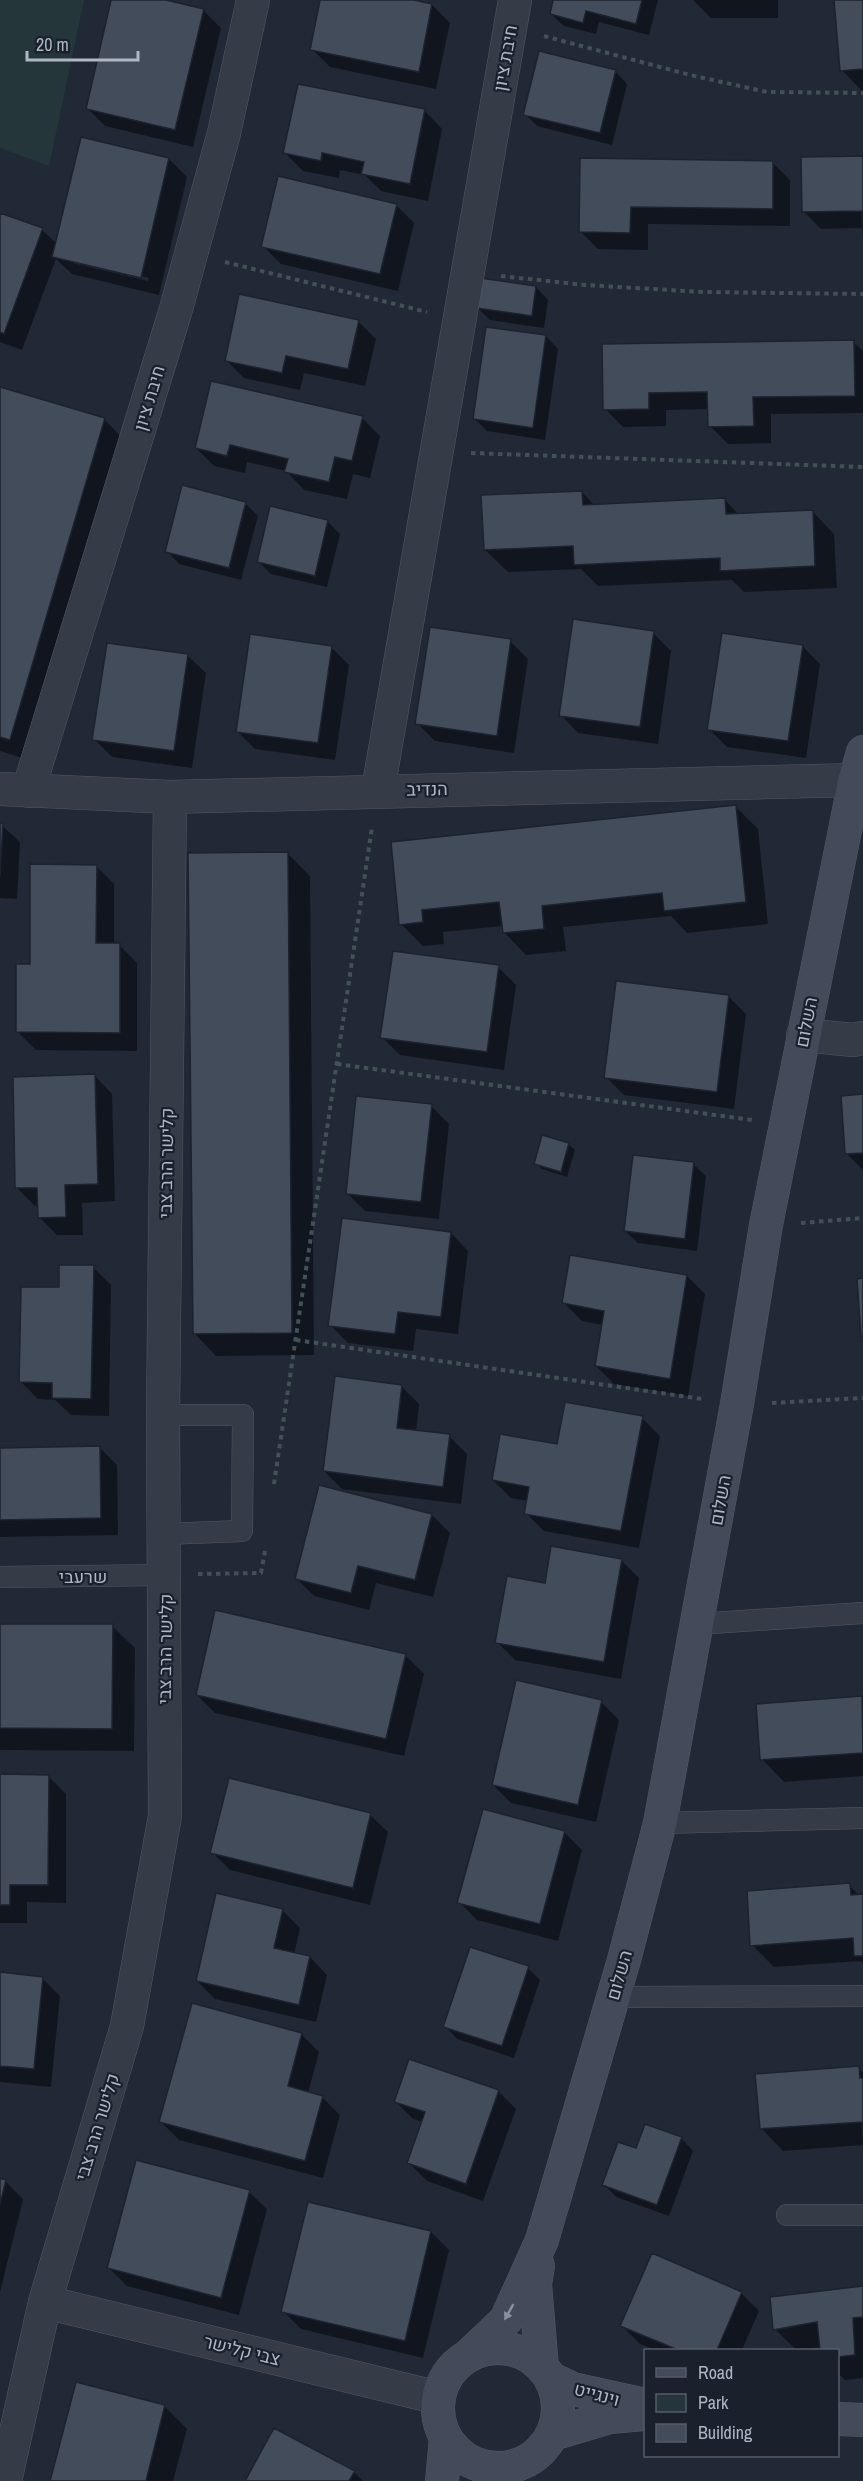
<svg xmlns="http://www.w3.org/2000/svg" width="863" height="2481" font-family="'Archivo Narrow',Heebo,sans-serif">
	<rect width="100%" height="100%" fill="#212937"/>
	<path fill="#243639" d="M 0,0 L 84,0 L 49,166 L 0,148 Z"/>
	<path fill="#0007" fill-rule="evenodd" d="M 113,0 L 159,0 L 203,10 L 221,28 L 193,147 L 105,126 L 87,108 Z
		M 322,0 L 406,0 L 432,5 L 450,23 L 436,89 L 330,67 L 312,49 Z
		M 555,0 L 658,0 L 649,35 L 599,22 L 596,34 L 564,26 L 551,14 Z
		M 693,0 L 778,0 L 778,18 L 711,18 Z
		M 836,0 L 863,0 L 863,92 L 842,70 Z
		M 615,71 L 627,84 L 612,145 L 537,126 L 525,114 Z
		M 425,111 L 442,129 L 428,201 L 381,191 L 365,175 L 340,170 L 339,178 L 303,171 L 285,153 Z
		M 863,158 L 863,228 L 821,229 L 803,211 Z
		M 169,159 L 187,177 L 159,295 L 72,274 L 56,259 L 22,350 L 0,342 L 0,215 L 42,230 L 57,244 ZM 73,260 L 149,278 L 148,281 L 73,263 Z
		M 581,160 L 772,162 L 790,180 L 790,226 L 648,224 L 648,250 L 598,249 L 580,231 Z
		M 396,205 L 414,223 L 398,291 L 281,264 L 263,246 Z
		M 536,287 L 548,300 L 544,328 L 490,320 L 478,308 Z
		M 358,321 L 376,339 L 365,386 L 304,373 L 300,390 L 244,378 L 226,360 Z
		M 546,336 L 558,349 L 545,440 L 487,431 L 475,419 Z
		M 853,342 L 863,351 L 863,413 L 771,414 L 771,443 L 728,444 L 710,426 L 709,409 L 666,410 L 666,426 L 623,427 L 605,409 L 604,345 Z
		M 0,389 L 104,419 L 126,442 L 32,761 L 0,751 Z
		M 362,418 L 380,436 L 370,478 L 353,474 L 347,499 L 304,490 L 286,471 L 247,462 L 245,473 L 214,466 L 196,448 Z
		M 582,492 L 595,506 L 725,500 L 739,515 L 812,511 L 834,534 L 837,588 L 744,592 L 732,580 L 598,586 L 581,569 L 508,572 L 485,550 Z
		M 245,503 L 258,516 L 241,580 L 179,564 L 167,551 Z
		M 271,508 L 328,522 L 340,534 L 327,587 L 271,574 L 258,561 Z
		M 653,633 L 671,651 L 658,744 L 578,733 L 561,715 Z
		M 510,641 L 528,659 L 514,753 L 435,741 L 417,723 Z
		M 802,646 L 820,664 L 806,758 L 727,747 L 709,729 Z
		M 331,647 L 349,665 L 335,760 L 255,749 L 237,731 Z
		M 188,656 L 206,673 L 192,768 L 112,757 L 94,739 Z
		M 736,807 L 758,829 L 768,924 L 687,933 L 671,916 L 563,927 L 566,951 L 526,955 L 504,932 L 503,926 L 443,932 L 444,944 L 423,946 L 401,924 L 392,843 Z
		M 0,824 L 20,842 L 17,899 L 0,898 Z
		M 287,853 L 310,876 L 314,1355 L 216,1356 L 194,1333 Z
		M 96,866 L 114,884 L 114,945 L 119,945 L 137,963 L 137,1051 L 36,1050 L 18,1032 L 31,965 Z
		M 498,967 L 516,985 L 504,1070 L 400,1055 L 382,1037 Z
		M 728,996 L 746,1014 L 734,1109 L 624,1095 L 606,1077 Z
		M 95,1076 L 112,1094 L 115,1201 L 82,1203 L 83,1235 L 57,1235 L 39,1217 L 39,1205 L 35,1206 L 17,1188 Z
		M 863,1096 L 863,1170 L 846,1153 Z
		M 431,1106 L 449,1124 L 439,1219 L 365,1211 L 347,1193 Z
		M 568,1144 L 575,1150 L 567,1177 L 542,1169 L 536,1163 Z
		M 693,1164 L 706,1176 L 697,1251 L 638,1243 L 625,1231 Z
		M 451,1233 L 468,1251 L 458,1334 L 416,1329 L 413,1351 L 348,1343 L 330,1325 Z
		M 93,1267 L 111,1285 L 109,1416 L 71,1415 L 55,1400 L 38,1399 L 20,1381 L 60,1288 Z
		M 687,1276 L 705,1294 L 688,1396 L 614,1384 L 596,1366 L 603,1325 L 582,1321 L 564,1303 Z
		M 401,1386 L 419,1404 L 416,1432 L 449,1436 L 467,1454 L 461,1504 L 342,1489 L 324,1471 Z
		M 642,1418 L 660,1436 L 639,1548 L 544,1531 L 526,1513 L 528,1501 L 511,1498 L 493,1480 L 559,1446 Z
		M 99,1447 L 117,1465 L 118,1535 L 0,1537 L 0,1449 Z
		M 432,1515 L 450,1533 L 433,1597 L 376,1583 L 369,1610 L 314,1596 L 296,1578 Z
		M 621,1560 L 639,1578 L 621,1679 L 515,1660 L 497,1642 L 546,1585 Z
		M 216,1612 L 406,1656 L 424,1674 L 404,1756 L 215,1713 L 197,1695 Z
		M 0,1625 L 112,1626 L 135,1648 L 134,1751 L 0,1750 Z
		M 861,1697 L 863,1699 L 863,1776 L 784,1782 L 762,1759 Z
		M 601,1702 L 619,1720 L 596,1822 L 511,1803 L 493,1785 Z
		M 0,1776 L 48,1776 L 66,1794 L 66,1903 L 27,1902 L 27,1923 L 0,1923 Z
		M 370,1815 L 388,1832 L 370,1905 L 230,1870 L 212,1852 Z
		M 564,1832 L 582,1850 L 558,1941 L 477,1920 L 459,1902 Z
		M 849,1885 L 860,1896 L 863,1895 L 863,1963 L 861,1961 L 774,1967 L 752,1945 Z
		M 282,1910 L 300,1928 L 294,1954 L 310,1957 L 327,1975 L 316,2022 L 215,1999 L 197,1981 Z
		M 528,1968 L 540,1980 L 514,2058 L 457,2039 L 445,2026 Z
		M 0,1974 L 42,1978 L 60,1996 L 51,2087 L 0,2082 Z
		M 301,2034 L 319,2052 L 308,2093 L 322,2097 L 340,2115 L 323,2178 L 179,2140 L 161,2122 Z
		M 858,2068 L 863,2073 L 863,2145 L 783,2151 L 761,2128 Z
		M 498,2091 L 516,2109 L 483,2201 L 427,2181 L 409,2163 L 423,2122 L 413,2119 L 395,2101 Z
		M 681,2138 L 693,2151 L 669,2216 L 616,2197 L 604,2184 L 637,2150 Z
		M 0,2180 L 5,2181 L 23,2199 L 0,2292 Z
		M 249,2192 L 267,2209 L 239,2315 L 127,2286 L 109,2268 Z
		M 309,2204 L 431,2232 L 449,2250 L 423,2358 L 301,2329 L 283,2311 Z
		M 863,2288 L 863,2378 L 845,2380 L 838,2373 L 838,2350 L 822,2350 L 821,2347 L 796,2350 L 775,2329 Z
		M 741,2293 L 759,2311 L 742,2350 L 656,2350 L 640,2344 L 622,2326 Z
		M 77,2384 L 165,2407 L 187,2429 L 173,2481 L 52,2481 Z
		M 354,2472 L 363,2481 L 247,2481 Z"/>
	<path fill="#434c5b" stroke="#1c222e" stroke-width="1.5" d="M 111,0 L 166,0 L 204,9 L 175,130 L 86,109 Z
		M 320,0 L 414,0 L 432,4 L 419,72 L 310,50 Z
		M 553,0 L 642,0 L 636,24 L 586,11 L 583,23 L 550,14 Z
		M 834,0 L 863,0 L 863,69 L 840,71 Z
		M 539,51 L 616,70 L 600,133 L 523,115 Z
		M 298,84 L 425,109 L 410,184 L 361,174 L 364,162 L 322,153 L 321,161 L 283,153 Z
		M 81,137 L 169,158 L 141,278 L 52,257 Z
		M 863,156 L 863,235 L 862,211 L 802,212 L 801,157 Z
		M 580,158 L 773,161 L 773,209 L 631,207 L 630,233 L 579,232 Z
		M 278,176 L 397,204 L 380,274 L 261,247 Z
		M 0,213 L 43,228 L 4,334 L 0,332 Z
		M 480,278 L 536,286 L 532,316 L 476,308 Z
		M 239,294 L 359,320 L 348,369 L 286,356 L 282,373 L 225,361 Z
		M 486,327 L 546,335 L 533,428 L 473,419 Z
		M 854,340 L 855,396 L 753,397 L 754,426 L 708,427 L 707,392 L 649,393 L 649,409 L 603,410 L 602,344 Z
		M 211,381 L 363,416 L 352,461 L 335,457 L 329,482 L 284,472 L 288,459 L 230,445 L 227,456 L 195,448 Z
		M 0,387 L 105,418 L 10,740 L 0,737 Z
		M 182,485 L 246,502 L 229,568 L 165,552 Z
		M 582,491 L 583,505 L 725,498 L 726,514 L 813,510 L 815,566 L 720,571 L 720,558 L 574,565 L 573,546 L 484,550 L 481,495 Z
		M 270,506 L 328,520 L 315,576 L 257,562 Z
		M 573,619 L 654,631 L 640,727 L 559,716 Z
		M 430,627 L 511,639 L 497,736 L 415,724 Z
		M 722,633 L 803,645 L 788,741 L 707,730 Z
		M 250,634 L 332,646 L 318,743 L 236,732 Z
		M 107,643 L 188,654 L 174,751 L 92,740 Z
		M 736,805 L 746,902 L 664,911 L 662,893 L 542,906 L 544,929 L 503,933 L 499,902 L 422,910 L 423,922 L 399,925 L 391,842 Z
		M 0,823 L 3,823 L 0,876 Z
		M 288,852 L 292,1333 L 193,1334 L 188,853 Z
		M 30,864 L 97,865 L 96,943 L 120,943 L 120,1033 L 16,1032 L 16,964 L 30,964 Z
		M 393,951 L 499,965 L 487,1052 L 380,1038 Z
		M 616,981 L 729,995 L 717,1092 L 604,1078 Z
		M 95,1074 L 98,1184 L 65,1185 L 66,1217 L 38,1218 L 37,1188 L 15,1188 L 13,1077 Z
		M 863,1094 L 863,1153 L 845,1154 L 841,1096 Z
		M 356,1096 L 432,1104 L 421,1202 L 346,1194 Z
		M 542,1135 L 569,1143 L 561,1172 L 534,1164 Z
		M 633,1155 L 694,1162 L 685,1239 L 624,1231 Z
		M 342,1218 L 451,1232 L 441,1317 L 398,1312 L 395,1334 L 328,1326 Z
		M 570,1255 L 687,1275 L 670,1379 L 595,1366 L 604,1311 L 562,1303 Z
		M 59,1265 L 94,1265 L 91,1399 L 52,1398 L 52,1383 L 19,1382 L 21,1287 L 59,1287 Z
		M 863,1278 L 863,1336 L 861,1337 L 857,1279 Z
		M 335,1376 L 402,1385 L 397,1428 L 450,1434 L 443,1487 L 323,1471 Z
		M 565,1402 L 643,1416 L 621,1531 L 524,1514 L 529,1487 L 492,1480 L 500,1434 L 557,1444 Z
		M 100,1446 L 101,1518 L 0,1520 L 0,1448 Z
		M 319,1485 L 432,1514 L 415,1580 L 358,1566 L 351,1593 L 295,1579 Z
		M 551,1546 L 622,1559 L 604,1662 L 495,1643 L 507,1576 L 545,1583 Z
		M 215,1610 L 406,1654 L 386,1739 L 196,1695 Z
		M 0,1624 L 113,1624 L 112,1729 L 0,1728 Z
		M 516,1680 L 602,1700 L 578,1805 L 492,1785 Z
		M 862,1696 L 863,1753 L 760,1760 L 756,1704 Z
		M 0,1774 L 49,1775 L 48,1885 L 10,1885 L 10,1905 L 0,1905 Z
		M 229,1778 L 371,1813 L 353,1888 L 210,1853 Z
		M 483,1809 L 565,1831 L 540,1924 L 457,1903 Z
		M 850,1883 L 851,1895 L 863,1894 L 863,1956 L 854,1956 L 853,1938 L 750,1946 L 747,1891 Z
		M 216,1893 L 283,1909 L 274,1948 L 310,1956 L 299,2005 L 196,1981 Z
		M 470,1947 L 529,1966 L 502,2046 L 443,2027 Z
		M 0,1972 L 43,1977 L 34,2069 L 0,2066 Z
		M 192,2003 L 302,2033 L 288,2086 L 323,2096 L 305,2161 L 159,2122 Z
		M 409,2059 L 499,2090 L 466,2184 L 407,2163 L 425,2112 L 394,2102 Z
		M 859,2066 L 860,2078 L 863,2078 L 863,2140 L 862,2122 L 760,2129 L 755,2074 Z
		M 645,2124 L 682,2137 L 657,2205 L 602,2185 L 618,2142 L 636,2148 Z
		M 136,2160 L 250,2190 L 221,2298 L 107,2268 Z
		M 0,2178 L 6,2180 L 0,2204 Z
		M 308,2202 L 431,2231 L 405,2341 L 281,2312 Z
		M 652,2253 L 742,2292 L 717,2350 L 678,2350 L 620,2326 Z
		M 863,2286 L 863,2317 L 853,2318 L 855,2355 L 838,2357 L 838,2350 L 820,2350 L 817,2322 L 773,2330 L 770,2297 Z
		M 76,2382 L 165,2405 L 146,2481 L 50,2481 Z
		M 274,2428 L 355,2471 L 349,2481 L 245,2481 Z"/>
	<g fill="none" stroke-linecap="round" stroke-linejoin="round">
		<defs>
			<path id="lane" d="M 163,1415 L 243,1415 L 242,1531 L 164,1534
				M 0,1577 L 166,1575
				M 697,1624 L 863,1613
				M 660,1823 L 863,1818
				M 613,1997 L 863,1996
				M 787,2215 L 863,2215"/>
			<path id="street" d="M 0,789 L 170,797 L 855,780
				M 378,790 L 515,0
				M 28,791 L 176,309 L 224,133 L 253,0
				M 803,1035 L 853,1040 L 863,1038
				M 45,2302 L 439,2398
				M 5,2481 L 45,2302 L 127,2026 L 165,1816 L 163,1415 L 170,797"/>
			<path id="secondary" d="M 538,2266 L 535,2284 L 542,2367
				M438 2408a60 60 0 1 1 120 0a60 60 0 1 1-120 0Z
				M 467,2357 L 506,2320 L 542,2240 L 624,1960 L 660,1823 L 737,1404 L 766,1225 L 855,780 L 863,752
				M 550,2378 L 573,2389 L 646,2405
				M 838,2419 L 863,2420
				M 553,2434 L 610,2417 L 644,2414
				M 442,2481 L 446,2438"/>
		</defs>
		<use href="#lane" stroke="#525965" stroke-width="22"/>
		<use href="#street" stroke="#525965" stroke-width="34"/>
		<use href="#secondary" stroke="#525965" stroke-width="34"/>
		<path stroke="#415155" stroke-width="4" stroke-dasharray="4.5 4.5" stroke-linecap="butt" d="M 544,36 L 690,75 L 767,92 L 863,93
			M 225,262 L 427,312
			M 501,276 L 585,285 L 703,292 L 863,294
			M 471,453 L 863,467
			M 337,1064 L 752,1120
			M 801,1223 L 863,1218
			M 296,1340 L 702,1399
			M 772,1403 L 863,1398
			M 274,1484 L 372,827
			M 198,1574 L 261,1573 L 265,1551"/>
		<use href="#lane" stroke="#353b47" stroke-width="21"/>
		<use href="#street" stroke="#353b47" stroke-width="33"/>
		<use href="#secondary" stroke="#434a5a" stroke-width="33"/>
	</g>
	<defs><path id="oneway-solid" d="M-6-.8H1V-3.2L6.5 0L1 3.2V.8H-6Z" transform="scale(1.5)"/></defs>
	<use fill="#89909f" href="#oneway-solid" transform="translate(509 2312) rotate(119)"/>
	<g text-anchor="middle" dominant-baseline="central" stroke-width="4.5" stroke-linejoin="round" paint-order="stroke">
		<g font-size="18" fill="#afb6c4" stroke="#1a202c">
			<text transform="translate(505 58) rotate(-80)">חיבת ציון</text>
			<text transform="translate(149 398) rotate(-73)">חיבת ציון</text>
			<text transform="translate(427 789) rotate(-1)">הנדיב</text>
			<text transform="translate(806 1022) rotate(-79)">השלום</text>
			<text transform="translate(166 1163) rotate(-89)">קלישר הרב צבי</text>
			<text transform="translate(720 1500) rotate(-80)">השלום</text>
			<text x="83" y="1576">שרעבי</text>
			<text transform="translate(165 1649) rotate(-89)">קלישר הרב צבי</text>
			<text transform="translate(619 1975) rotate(-74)">השלום</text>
			<text transform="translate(97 2127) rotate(-73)">קלישר הרב צבי</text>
			<text transform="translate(242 2350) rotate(14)">צבי קלישר</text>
			<text transform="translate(597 2394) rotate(15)">וינגייט</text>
		</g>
	</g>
	<rect x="644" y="2349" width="195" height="108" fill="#1a202c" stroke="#565c69" stroke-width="1.5"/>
	<rect x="656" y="2368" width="30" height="9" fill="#434a5a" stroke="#565c69" stroke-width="1.5"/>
	<text x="698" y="2379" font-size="18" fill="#afb6c4">Road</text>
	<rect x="656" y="2394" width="30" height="18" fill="#243639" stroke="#565c69" stroke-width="1.5"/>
	<text x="698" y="2409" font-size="18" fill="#afb6c4">Park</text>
	<rect x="656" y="2424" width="30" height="18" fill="#434c5b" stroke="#565c69" stroke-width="1.5"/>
	<text x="698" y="2439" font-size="18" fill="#afb6c4">Building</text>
	<path d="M27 51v9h111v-9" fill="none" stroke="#afb6c4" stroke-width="3"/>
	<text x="36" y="51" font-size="18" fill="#afb6c4" stroke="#1a202c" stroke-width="4.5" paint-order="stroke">20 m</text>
</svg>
